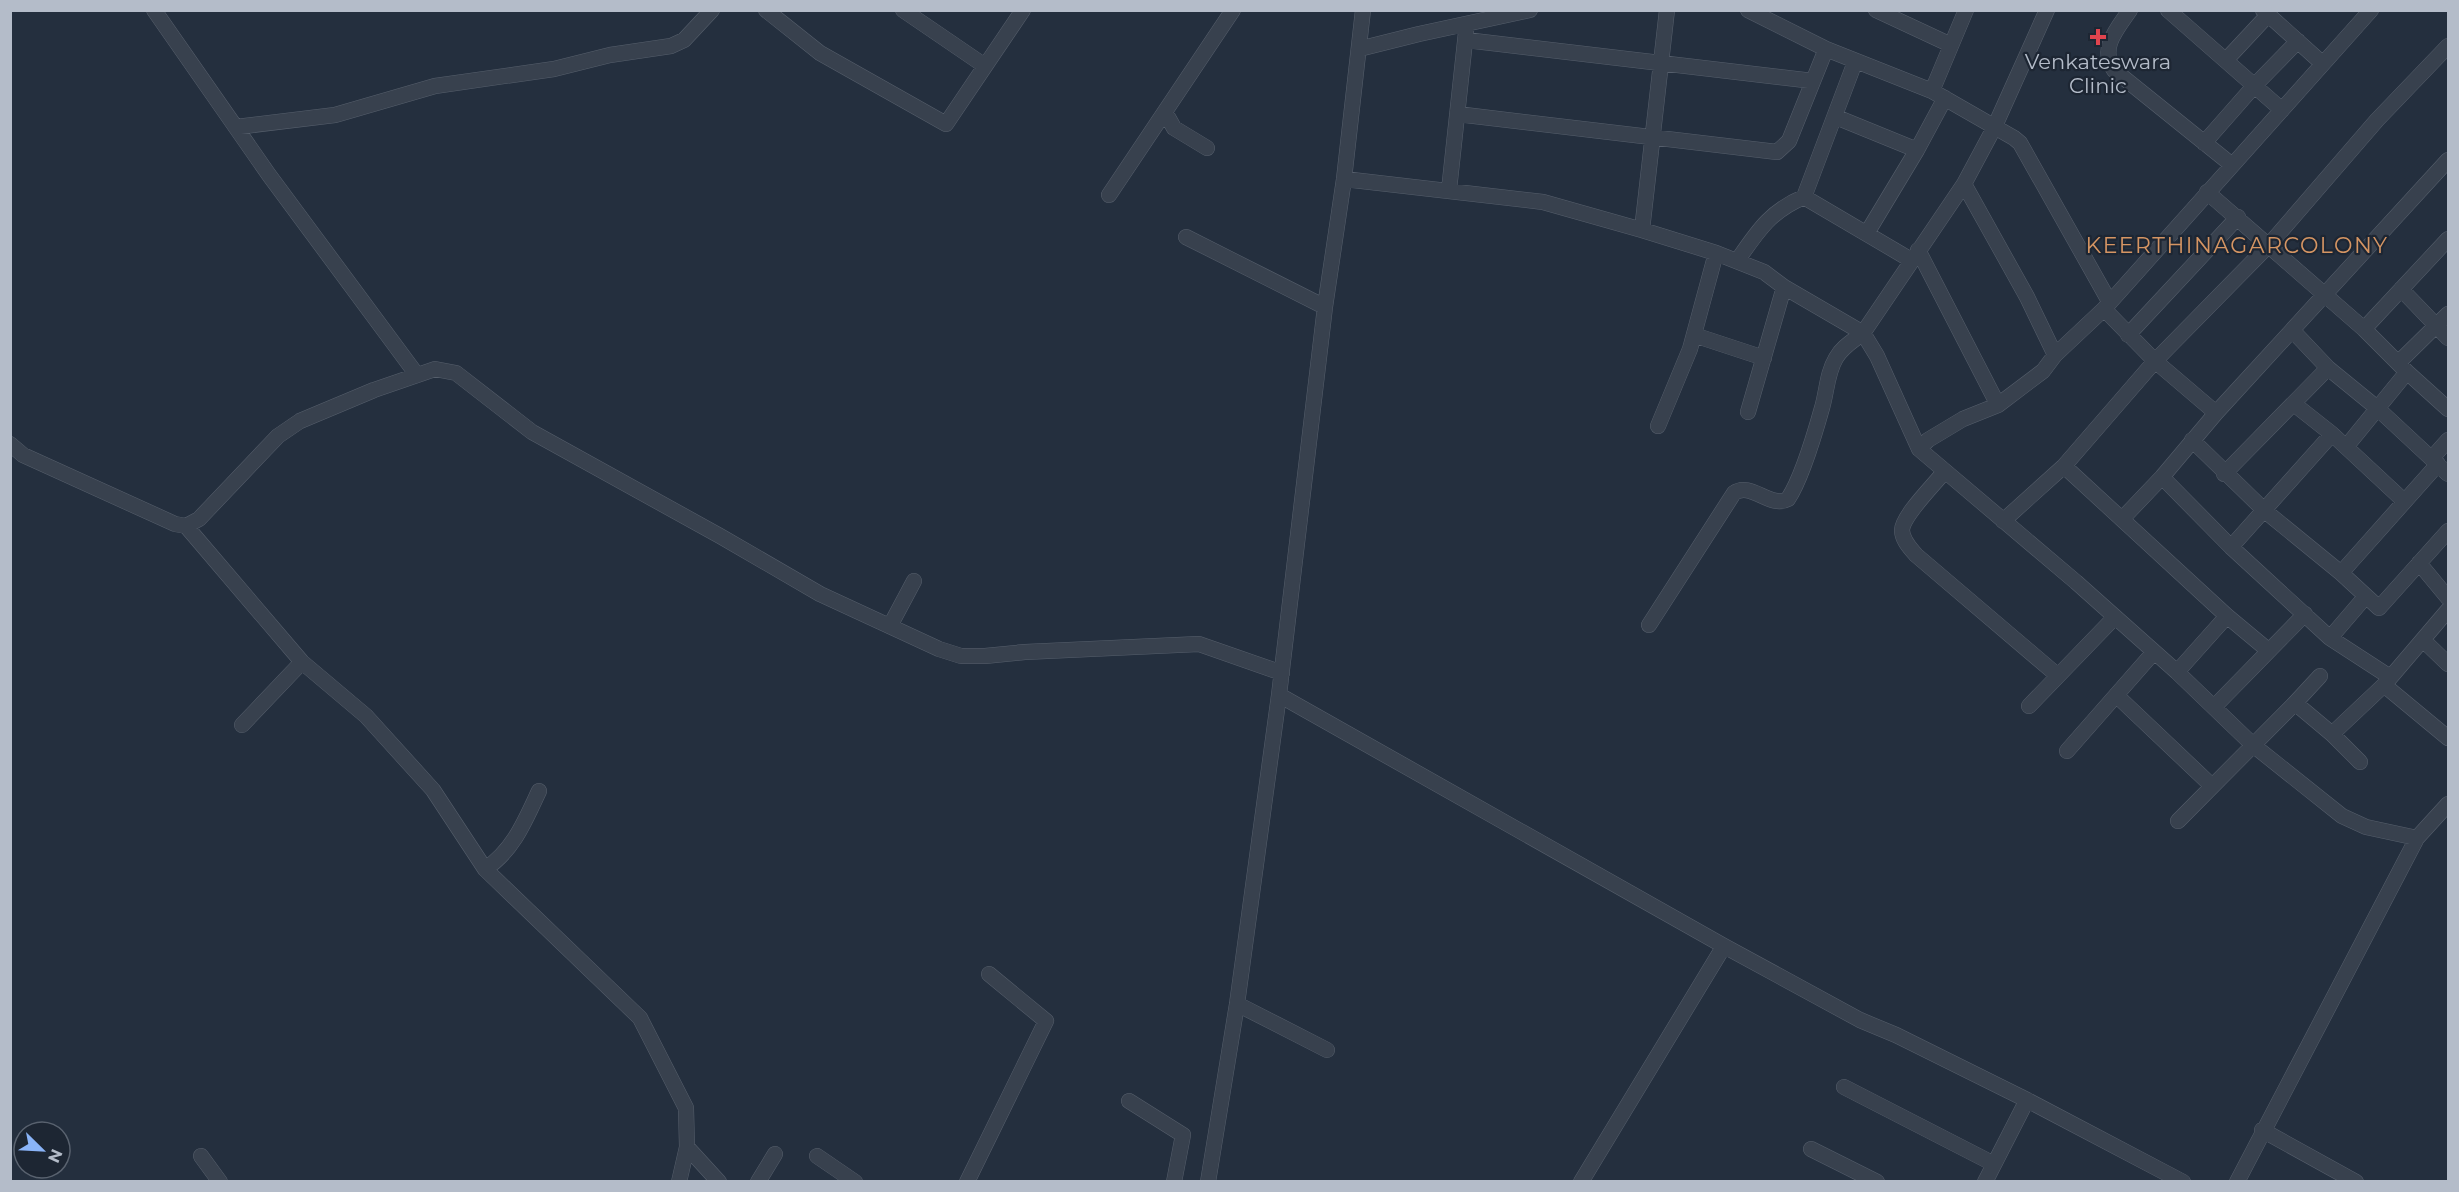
<svg xmlns="http://www.w3.org/2000/svg" width="2459" height="1192" font-family="Montserrat,sans-serif">
	<rect width="100%" height="100%" fill="#242f3e"/>
	<g fill="none" stroke-linecap="round" stroke-linejoin="round">
		<defs>
			<path id="minor" d="M 154,10 L 269,175 L 417,375
				M 766,10 L 820,53 L 946,124 L 1023,10
				M 903,10 L 985,66
				M 1748,10 L 1826,49 L 1932,91 L 2014,138 L 2020,143 L 2109,301
				M 1876,10 L 1951,45
				M 2130,10 C 2117,29 2099,48 2114,70 L 2232,165
				M 2168,10 L 2282,110
				M 2263,10 L 2323,64
				M 1466,40 L 1813,81
				M 1359,49 L 1419,34 L 1530,10
				M 2226,60 L 2268,15
				M 1932,91 L 1966,10
				M 1165,112 L 1174,128 L 1207,148
				M 1457,114 L 1777,152 L 1789,141 L 1826,49
				M 1836,117 L 1917,150
				M 236,127 L 335,115 L 435,86 L 554,69 L 610,55 L 671,46 L 684,40 L 712,10
				M 2204,143 L 2255,85 L 2298,41
				M 1344,179 L 1543,202 L 1642,230 L 1716,253 L 1764,272 L 1784,287 L 1863,333 L 1877,356 L 1919,449 L 2076,582 L 2177,672 L 2253,745 L 2342,816 L 2366,827 L 2417,838
				M 1964,184 L 2027,297 L 2055,355
				M 1449,190 L 1466,32
				M 2207,192 L 2364,329 L 2407,372 L 2448,409
				M 1109,195 L 1233,10
				M 1804,197 L 1911,260
				M 1642,230 L 1667,10
				M 1867,233 L 1917,150 L 1945,98
				M 1186,237 L 1325,307
				M 1918,250 L 1998,405
				M 1737,261 C 1757,232 1770,211 1804,197 L 1855,62
				M 2401,289 L 2448,338
				M 2104,309 L 2155,361 L 2216,413
				M 2364,329 L 2448,239
				M 2292,330 L 2328,368 L 2377,408 L 2448,474
				M 1694,335 L 1764,358
				M 2128,335 L 2238,217
				M 2398,363 L 2448,314
				M 2294,404 L 2332,434 L 2404,501
				M 1748,412 L 1784,287
				M 1658,426 L 1690,349 L 1716,253
				M 2192,440 L 2265,511 L 2341,573
				M 10,444 L 23,455 L 175,524 L 186,526 L 199,519 L 278,436 L 300,421 L 374,390 L 435,369 L 456,373 L 532,432 L 720,536 L 820,594 L 939,649 L 961,656 L 985,656 L 1025,652 L 1199,644 L 1282,673
				M 2346,447 L 2407,372
				M 1919,449 L 1928,440 L 1963,419 L 1998,405 L 2043,371 L 2055,355 L 2104,309 L 2371,10
				M 2432,458 L 2448,440
				M 2438,464 L 2341,573 L 2379,608 L 2448,531
				M 2064,466 L 2227,616 L 2269,651
				M 1944,472 C 1934,485 1903,515 1902,530 C 1902,540 1910,548 1916,555 L 2057,675
				M 2224,474 L 2328,368
				M 2162,477 L 2231,547 L 2330,638 L 2366,596
				M 2122,519 L 2162,477 L 2216,413 L 2448,160
				M 2003,521 L 2064,466 L 2155,361 L 2269,245 L 2377,120 L 2448,46
				M 186,526 L 302,662 L 366,716 L 433,790 L 485,869 L 640,1018 L 686,1108 L 687,1147 L 679,1182
				M 2231,547 L 2332,434
				M 2419,563 L 2448,598
				M 1649,625 L 1734,493 C 1751,481 1770,509 1788,499 C 1802,478 1815,433 1822,408 C 1827,391 1827,373 1836,358 C 1842,347 1853,341 1863,333 L 1964,184 L 1994,128 L 2047,10
				M 890,626 L 914,581
				M 2330,638 L 2390,677
				M 2423,640 L 2448,664
				M 2177,672 L 2227,616
				M 2384,685 L 2448,738
				M 1279,695 L 1724,946 L 1860,1020 L 1896,1035 L 2027,1100 L 2183,1182
				M 2116,695 L 2212,786
				M 2295,703 L 2320,676
				M 2029,706 L 2114,618
				M 2214,707 L 2305,614
				M 242,725 L 302,662
				M 2332,734 L 2384,685 L 2448,610
				M 2067,751 L 2154,652
				M 2178,821 L 2295,703 L 2332,734 L 2360,762
				M 485,869 C 513,851 525,821 539,791
				M 1237,1004 L 1327,1050
				M 1844,1087 L 1994,1164
				M 1129,1101 L 1183,1135 L 1174,1182
				M 2262,1130 L 2356,1182
				M 687,1147 L 719,1182
				M 1811,1149 L 1877,1182
				M 201,1156 L 220,1182
				M 817,1156 L 855,1182
				M 758,1182 L 775,1154
				M 967,1182 L 1046,1021 L 989,974
				M 1208,1182 L 1237,1004 L 1279,695 L 1325,307 L 1344,179 L 1363,10
				M 1581,1182 L 1724,946
				M 1985,1182 L 2027,1100
				M 2237,1182 L 2417,838 L 2448,804"/>
		</defs>
		<use href="#minor" stroke="#565f6c" stroke-width="16"/>
		<use href="#minor" stroke="#38414e" stroke-width="15"/>
	</g>
	<path fill="#e0444e" stroke="#1d2633" stroke-width="2" d="M2095 28h6v6h6v6h-6v6h-6v-6h-6v-6h6z"/>
	<g text-anchor="middle" dominant-baseline="central" stroke-width="4.5" stroke-linejoin="round" paint-order="stroke">
		<g font-size="21" fill="#b4bcc9" stroke="#1d2633">
			<text x="2098" y="61">Venkateswara<tspan x="2098" dy="24">Clinic</tspan></text>
		</g>
		<g font-size="22" letter-spacing="1.5" fill="#d59563" stroke="#1d2633">
			<text x="2237" y="245">KEERTHINAGARCOLONY</text>
		</g>
	</g>
	<rect width="2459" height="1192" fill="none" stroke="#b4bcc9" stroke-width="24"/>
	<g transform="translate(42 1150) rotate(114)"><circle r="28" fill="#1d2633" stroke="#59626f" stroke-width="1.5"/>
	<path d="M0-4.5L10 22L0 15L-10 22Z" fill="#8ab4f8"/>
	<text y="-9" font-size="16" font-weight="bold" text-anchor="middle" fill="#b4bcc9">N</text>
	</g>
</svg>
